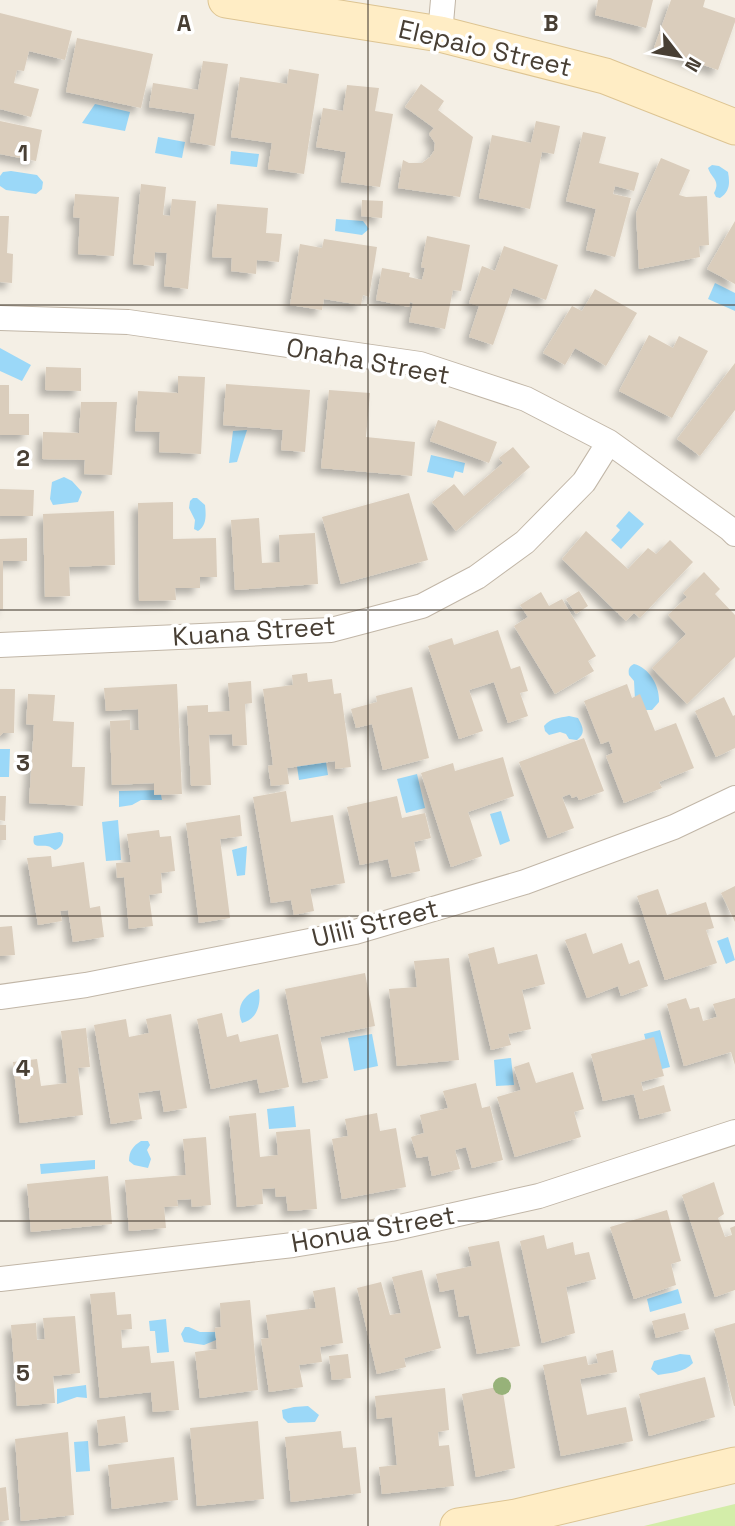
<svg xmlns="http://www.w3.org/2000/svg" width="735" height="1526" font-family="'Space Grotesk',sans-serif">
	<defs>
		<filter id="shadow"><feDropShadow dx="-6" dy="6" stdDeviation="3.5" flood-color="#0004"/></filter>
	</defs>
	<rect width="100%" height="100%" fill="#f4efe5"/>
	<path fill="#d3eda9" d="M 735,1504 L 735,1526 L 644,1526 Z"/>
	<path fill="#9bd8f8" d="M 95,104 L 130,112 L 125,131 L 82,123 Z
		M 158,137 L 185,142 L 182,158 L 155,153 Z
		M 231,151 L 259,154 L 257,167 L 230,164 Z
		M 712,165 L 719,166 L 728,172 C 730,183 730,191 720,198 L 716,197 L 714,193 C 721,180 711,178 708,168 Z
		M 11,171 L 37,175 L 43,182 L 42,189 L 36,194 L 6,190 L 0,186 L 0,176 L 3,172 Z
		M 336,219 L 363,221 L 369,229 L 362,235 L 335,231 Z
		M 715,283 L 735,293 L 735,311 L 708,299 Z
		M 0,348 L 31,365 L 22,381 L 0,371 Z
		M 247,430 L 237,462 L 229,463 L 233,431 Z
		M 431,455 L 465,463 L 463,473 L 455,471 L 453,478 L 427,472 Z
		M 64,477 L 72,481 L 82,492 L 78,502 L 53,505 L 50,499 L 52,482 Z
		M 193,498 L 197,498 L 205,505 C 206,514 207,526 198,531 L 194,529 L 195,520 L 189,508 L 190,501 Z
		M 629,511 L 644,524 L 621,549 L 611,540 L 620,530 L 616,526 Z
		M 634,664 C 650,668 660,687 659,702 L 652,710 L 644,710 L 635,700 L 634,681 L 629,675 C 628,670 629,666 634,664 Z
		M 569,716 L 578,718 C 583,727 586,733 577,740 L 569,739 L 566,734 L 560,732 L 549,735 L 545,731 L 544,726 C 551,718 559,718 569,716 Z
		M 0,749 L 10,749 L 9,777 L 0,777 Z
		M 326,762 L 328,775 L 299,780 L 297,766 Z
		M 417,774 L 425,808 L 406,813 L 397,779 Z
		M 160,790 L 162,800 L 141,800 L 132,805 L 119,807 L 119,791 Z
		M 501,811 L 510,841 L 500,845 L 490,814 Z
		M 118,820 L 121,860 L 106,861 L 102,822 Z
		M 60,832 L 63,834 C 64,841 62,848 55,850 C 53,849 50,846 47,846 C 40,845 31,849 34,836 Z
		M 247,846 L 245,875 L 237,876 L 232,850 Z
		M 728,937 L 735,960 L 726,964 L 717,941 Z
		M 259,989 C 261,1004 258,1019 242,1023 C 235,1007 244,994 259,989 Z
		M 660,1030 L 670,1067 L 654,1071 L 644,1034 Z
		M 372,1034 L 378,1066 L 354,1071 L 348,1038 Z
		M 511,1058 L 514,1085 L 496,1086 L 494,1060 Z
		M 294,1106 L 296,1127 L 269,1129 L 267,1109 Z
		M 141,1141 L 148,1141 L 150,1145 L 147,1150 L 151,1159 L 148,1168 L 134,1165 L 129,1161 C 129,1151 133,1146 141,1141 Z
		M 95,1160 L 95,1169 L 41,1174 L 40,1164 Z
		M 678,1289 L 682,1303 L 650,1312 L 647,1299 Z
		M 166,1319 L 169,1352 L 157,1353 L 155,1331 L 150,1331 L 149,1321 Z
		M 185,1327 L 189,1327 L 200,1332 L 215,1332 L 216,1340 L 204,1345 L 184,1342 L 181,1334 Z
		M 680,1354 L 690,1355 L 693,1363 C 685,1372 670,1373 658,1375 L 651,1369 L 654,1361 Z
		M 86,1385 L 87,1398 L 77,1397 L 57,1404 L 57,1389 Z
		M 308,1406 L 319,1415 L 315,1422 L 288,1423 L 283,1418 L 282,1410 L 294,1407 Z
		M 88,1441 L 90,1471 L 76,1472 L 74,1442 Z"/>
	<path fill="#dacdbc" filter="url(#shadow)" d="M 598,0 L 653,0 L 646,28 L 595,15 Z
		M 671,0 L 705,0 L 703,7 L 735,18 L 735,22 L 718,70 L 654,48 Z
		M 0,13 L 72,31 L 65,60 L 29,51 L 24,71 L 17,70 L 14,83 L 39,89 L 31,117 L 0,109 Z
		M 77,38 L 153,54 L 141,108 L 66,92 Z
		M 203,61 L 228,64 L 215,146 L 190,142 L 195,114 L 149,107 L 153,83 L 198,90 Z
		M 289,69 L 319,74 L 304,174 L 268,169 L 272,143 L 231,137 L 240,77 L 287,84 Z
		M 421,84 L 444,101 L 438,110 L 473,137 L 460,197 L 398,188 L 403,160 L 409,163 L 422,163 L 430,157 L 434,151 L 435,143 L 429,134 L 434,128 L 405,107 Z
		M 347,85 L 379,88 L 375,111 L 393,114 L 380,187 L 341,182 L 346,152 L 316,147 L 323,108 L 343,111 Z
		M 0,121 L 42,130 L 36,161 L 0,154 Z
		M 536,121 L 560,126 L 554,154 L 542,152 L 530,209 L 479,198 L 492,135 L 531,143 Z
		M 583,132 L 606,137 L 599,163 L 639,173 L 634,191 L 615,186 L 613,194 L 631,198 L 615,257 L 586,250 L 596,209 L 566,201 Z
		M 661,158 L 690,170 L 679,195 L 686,197 L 707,196 L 709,245 L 699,246 L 700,257 L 639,269 L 636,213 Z
		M 141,184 L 166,187 L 163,215 L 170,216 L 172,199 L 196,201 L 188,289 L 164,286 L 167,253 L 155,252 L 154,266 L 133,264 Z
		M 75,194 L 119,197 L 114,256 L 78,254 L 80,218 L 73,217 Z
		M 362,200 L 383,201 L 382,218 L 361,216 Z
		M 217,204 L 268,208 L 266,233 L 282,234 L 279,262 L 257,260 L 256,274 L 231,271 L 232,258 L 212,257 Z
		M 0,216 L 9,216 L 7,253 L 13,254 L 12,283 L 0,282 Z
		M 735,221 L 735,284 L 707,269 Z
		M 427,236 L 470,245 L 461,291 L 453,290 L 445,329 L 409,322 L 413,303 L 410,302 L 409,307 L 376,300 L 382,268 L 410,273 L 409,277 L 422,280 L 425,268 L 421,267 Z
		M 324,239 L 377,247 L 369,297 L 363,295 L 361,305 L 324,299 L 322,310 L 290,305 L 300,244 L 322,248 Z
		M 504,246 L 558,265 L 546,300 L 513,288 L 493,345 L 469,337 L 479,306 L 469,303 L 482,266 L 495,271 Z
		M 595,289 L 637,313 L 606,366 L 575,348 L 565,365 L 543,353 L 572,306 L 582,311 Z
		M 649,335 L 673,348 L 679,336 L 708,351 L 672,418 L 619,391 Z
		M 735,363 L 735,410 L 700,456 L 677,439 Z
		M 46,367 L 81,368 L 81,391 L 45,390 Z
		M 178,376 L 205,377 L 201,454 L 159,452 L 160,432 L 135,431 L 138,391 L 178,393 Z
		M 226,384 L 310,390 L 305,452 L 281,450 L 283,430 L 223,425 Z
		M 0,385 L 9,385 L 9,414 L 29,414 L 29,435 L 0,435 Z
		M 329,390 L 370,393 L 366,437 L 415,442 L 412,476 L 321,468 Z
		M 81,402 L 117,402 L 112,475 L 84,474 L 85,460 L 42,459 L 43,432 L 79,433 Z
		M 438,420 L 497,442 L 489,463 L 430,441 Z
		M 513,447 L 530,467 L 456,531 L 432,502 L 454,484 L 464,496 L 503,463 L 499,458 Z
		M 0,489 L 34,490 L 33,516 L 0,516 Z
		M 409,493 L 428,560 L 341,584 L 322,517 Z
		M 173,502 L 173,539 L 216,538 L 217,577 L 200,577 L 200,588 L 175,588 L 176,600 L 139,601 L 138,503 Z
		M 114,511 L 115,565 L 69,567 L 70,596 L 45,597 L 43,514 Z
		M 259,518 L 262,563 L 280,562 L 279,535 L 315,533 L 318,584 L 235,590 L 231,520 Z
		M 586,531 L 628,569 L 648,548 L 656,554 L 670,540 L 693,562 L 640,618 L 634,613 L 626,621 L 562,559 Z
		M 27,538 L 27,561 L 3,561 L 3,609 L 0,609 L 0,539 Z
		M 704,572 L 720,589 L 715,594 L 735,615 L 735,657 L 687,704 L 652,668 L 686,634 L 668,615 L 687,597 L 683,593 Z
		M 579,591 L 588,606 L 576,614 L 566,599 Z
		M 541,592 L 549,606 L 562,599 L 596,656 L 588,661 L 594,671 L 555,694 L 514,626 L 528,617 L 520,605 Z
		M 498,630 L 511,669 L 520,666 L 528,691 L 520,693 L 528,716 L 508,723 L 494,682 L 469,690 L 483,731 L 459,739 L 428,646 L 452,638 L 454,645 Z
		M 307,673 L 308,682 L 332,679 L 334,694 L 341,693 L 351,767 L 335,769 L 335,761 L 287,768 L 289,784 L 271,786 L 268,766 L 273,765 L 263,689 L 293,685 L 292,675 Z
		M 251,681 L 252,703 L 245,704 L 247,745 L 233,746 L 232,734 L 209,735 L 211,785 L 191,786 L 187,706 L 208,705 L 208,712 L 230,711 L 228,683 Z
		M 177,684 L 182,794 L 154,795 L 154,783 L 112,785 L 110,721 L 130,720 L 130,730 L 139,730 L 138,709 L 106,711 L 104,688 Z
		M 627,684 L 632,698 L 640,694 L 655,731 L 676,723 L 694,768 L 659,782 L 662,788 L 624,803 L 606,756 L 613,753 L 609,741 L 601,744 L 584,701 Z
		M 412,687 L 429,758 L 383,770 L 372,724 L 356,728 L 351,709 L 377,702 L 376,696 Z
		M 0,689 L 15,689 L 14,733 L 3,733 L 0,736 Z
		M 28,694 L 55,695 L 53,721 L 74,722 L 72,767 L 85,767 L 83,806 L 29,803 L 34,725 L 26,724 Z
		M 724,697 L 733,716 L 735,715 L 735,748 L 716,757 L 695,711 Z
		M 584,738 L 604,791 L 579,800 L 577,796 L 572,798 L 570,794 L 562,797 L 574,828 L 548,838 L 519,762 Z
		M 503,757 L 514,796 L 468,812 L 482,856 L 451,867 L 421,773 L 453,763 L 455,771 Z
		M 286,791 L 291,822 L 333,815 L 345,883 L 310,889 L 314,911 L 294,915 L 291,900 L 271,903 L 253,797 Z
		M 0,796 L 6,796 L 5,821 L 0,820 Z
		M 397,796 L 402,818 L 425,813 L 431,838 L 414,842 L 420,871 L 392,877 L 388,859 L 360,865 L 347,807 Z
		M 240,815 L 242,836 L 220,839 L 230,918 L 199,923 L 186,823 Z
		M 0,825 L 6,825 L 6,840 L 0,840 Z
		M 159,830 L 160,837 L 171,836 L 175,871 L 161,873 L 162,893 L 149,895 L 153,926 L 129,929 L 124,877 L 117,878 L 116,863 L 131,862 L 127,834 Z
		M 51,856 L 52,867 L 84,862 L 90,908 L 100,906 L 104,937 L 73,942 L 68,910 L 60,911 L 62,921 L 38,925 L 27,858 Z
		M 735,886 L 735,922 L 721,893 Z
		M 658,889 L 667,915 L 706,902 L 714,928 L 706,930 L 717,963 L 665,980 L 637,896 Z
		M 12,926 L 15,955 L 0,956 L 0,927 Z
		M 586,933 L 593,954 L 622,943 L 629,964 L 639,960 L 648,986 L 621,996 L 618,986 L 587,998 L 565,940 Z
		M 494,947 L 498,964 L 537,954 L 545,984 L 522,990 L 531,1029 L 508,1034 L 511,1045 L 491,1050 L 468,954 Z
		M 449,958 L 459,1060 L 397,1066 L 389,989 L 417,987 L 414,961 Z
		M 365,973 L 375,1026 L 320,1037 L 328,1078 L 303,1083 L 285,989 Z
		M 686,998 L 690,1009 L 699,1007 L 703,1021 L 717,1017 L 713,1004 L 735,998 L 735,1065 L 731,1052 L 684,1066 L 667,1004 Z
		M 222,1013 L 227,1037 L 238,1034 L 240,1042 L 278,1034 L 289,1087 L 260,1093 L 257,1079 L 211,1089 L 197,1019 Z
		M 171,1014 L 187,1108 L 164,1112 L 160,1090 L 138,1093 L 142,1119 L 111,1124 L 94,1025 L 126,1019 L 129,1037 L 149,1033 L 146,1019 Z
		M 86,1028 L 90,1067 L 78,1068 L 83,1115 L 20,1123 L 13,1062 L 37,1059 L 41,1086 L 67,1083 L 61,1031 Z
		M 654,1037 L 664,1076 L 641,1082 L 643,1091 L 664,1085 L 671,1111 L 640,1119 L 634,1094 L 603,1101 L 591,1054 Z
		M 529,1062 L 536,1083 L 573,1072 L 584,1109 L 574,1112 L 581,1137 L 515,1157 L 497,1097 L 521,1090 L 514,1067 Z
		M 476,1083 L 482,1108 L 490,1106 L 503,1160 L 472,1168 L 466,1147 L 455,1150 L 460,1169 L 432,1176 L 428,1156 L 417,1158 L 411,1137 L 424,1133 L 420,1115 L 448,1108 L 443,1091 Z
		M 256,1113 L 260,1157 L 278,1155 L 276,1132 L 310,1129 L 317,1209 L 288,1211 L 286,1196 L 276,1197 L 275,1188 L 262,1189 L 263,1204 L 237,1207 L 229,1116 Z
		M 377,1113 L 380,1131 L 396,1128 L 406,1187 L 342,1199 L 332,1139 L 348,1136 L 345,1119 Z
		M 206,1137 L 211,1205 L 192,1207 L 191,1199 L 177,1200 L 178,1206 L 164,1207 L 166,1228 L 129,1231 L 125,1180 L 186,1175 L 183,1139 Z
		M 108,1176 L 112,1224 L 31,1232 L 27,1184 Z
		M 714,1182 L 724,1214 L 718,1218 L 725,1237 L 732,1235 L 730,1228 L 735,1226 L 735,1290 L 715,1297 L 682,1195 Z
		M 667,1210 L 681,1261 L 671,1264 L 676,1285 L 634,1299 L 610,1227 Z
		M 544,1235 L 547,1249 L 573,1242 L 575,1255 L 589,1252 L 596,1279 L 566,1287 L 575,1333 L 542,1343 L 520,1241 Z
		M 499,1241 L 520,1346 L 477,1354 L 469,1315 L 459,1317 L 454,1289 L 440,1292 L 436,1274 L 472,1266 L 468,1247 Z
		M 422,1270 L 441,1348 L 404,1358 L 406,1367 L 377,1374 L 357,1288 L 381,1282 L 390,1315 L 401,1313 L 392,1277 Z
		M 335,1287 L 343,1343 L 320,1347 L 322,1362 L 299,1365 L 303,1387 L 269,1392 L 261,1339 L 269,1338 L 266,1315 L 316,1308 L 313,1291 Z
		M 115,1292 L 117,1315 L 131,1314 L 132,1329 L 121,1330 L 122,1348 L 149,1346 L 151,1363 L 174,1361 L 179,1410 L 153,1412 L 151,1392 L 100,1398 L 90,1294 Z
		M 250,1300 L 258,1390 L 200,1398 L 195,1352 L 217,1349 L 215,1328 L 221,1327 L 220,1303 Z
		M 685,1313 L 689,1329 L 656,1338 L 652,1321 Z
		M 75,1316 L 80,1373 L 53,1376 L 55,1403 L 17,1406 L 11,1325 L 36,1323 L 37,1340 L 45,1339 L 43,1318 Z
		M 735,1323 L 735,1406 L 734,1406 L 714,1329 Z
		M 613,1350 L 617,1372 L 580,1379 L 587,1415 L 626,1407 L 633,1441 L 561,1456 L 543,1365 L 586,1356 L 588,1365 L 598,1363 L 596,1354 Z
		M 348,1354 L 351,1378 L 332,1380 L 329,1356 Z
		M 705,1377 L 715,1417 L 649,1436 L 639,1394 Z
		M 502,1386 L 515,1468 L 476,1477 L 462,1394 Z
		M 445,1388 L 449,1430 L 438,1432 L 439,1446 L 449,1445 L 454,1486 L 382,1494 L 379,1467 L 397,1465 L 392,1417 L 377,1419 L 375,1396 Z
		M 125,1416 L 128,1442 L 99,1446 L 97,1420 Z
		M 258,1421 L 264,1499 L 197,1506 L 190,1428 Z
		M 341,1431 L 343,1448 L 356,1447 L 361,1493 L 291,1502 L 285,1437 Z
		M 68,1432 L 74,1515 L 21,1521 L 15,1439 Z
		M 174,1457 L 178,1500 L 112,1509 L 108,1465 Z
		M 6,1487 L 9,1520 L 0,1522 L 0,1488 Z"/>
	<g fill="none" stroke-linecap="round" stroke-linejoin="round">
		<defs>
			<path id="street" d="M 440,34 L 443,0
				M 0,318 L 128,322 L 420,364 L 526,399 L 609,442 L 730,529 L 735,534
				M 0,645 L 331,630 L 422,606 L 477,577 L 525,542 L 584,482 L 609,442
				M 0,997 L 86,985 L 355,932 L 525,882 L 674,827 L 735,798
				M 0,1279 L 293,1245 L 391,1229 L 539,1196 L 735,1132"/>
			<path id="secondary" d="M 226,0 L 440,34 L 605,76 L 735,127
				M 458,1526 L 516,1517 L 735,1465"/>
		</defs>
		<use href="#street" stroke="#c1b6a7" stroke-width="26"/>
		<use href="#secondary" stroke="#ddc492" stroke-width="37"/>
		<use href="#street" stroke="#fff" stroke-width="24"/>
		<use href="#secondary" stroke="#ffedc5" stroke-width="35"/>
	</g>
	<circle fill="#97b279" cx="502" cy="1386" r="9"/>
	<path fill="none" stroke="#483f34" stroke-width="2" stroke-opacity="0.55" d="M 368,0 L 368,1526M 0,305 L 735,305M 0,610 L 735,610M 0,916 L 735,916M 0,1221 L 735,1221"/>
	<g text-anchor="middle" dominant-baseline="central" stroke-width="7" stroke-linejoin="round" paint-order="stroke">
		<g font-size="26" fill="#483f34" stroke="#fff">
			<text transform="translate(485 48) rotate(13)">Elepaio Street</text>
			<text transform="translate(368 361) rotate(10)">Onaha Street</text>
			<text transform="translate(254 631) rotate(-4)">Kuana Street</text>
			<text transform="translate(375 923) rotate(-14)">Ulili Street</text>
			<text transform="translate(373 1229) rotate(-10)">Honua Street</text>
		</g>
	</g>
	<g font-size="23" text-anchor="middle" font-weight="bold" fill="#483f34" stroke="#fff" stroke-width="7" stroke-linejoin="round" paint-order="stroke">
		<text x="184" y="31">A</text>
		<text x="551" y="31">B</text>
		<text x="23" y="161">1</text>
		<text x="23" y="466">2</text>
		<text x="23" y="771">3</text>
		<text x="23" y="1076">4</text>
		<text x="23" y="1381">5</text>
	</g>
	<g transform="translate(679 56) rotate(121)" stroke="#ffffff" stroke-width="5" paint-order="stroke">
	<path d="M0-5L12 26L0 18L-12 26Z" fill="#483f34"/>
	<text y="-10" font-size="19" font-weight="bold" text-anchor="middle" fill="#483f34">N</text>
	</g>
</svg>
